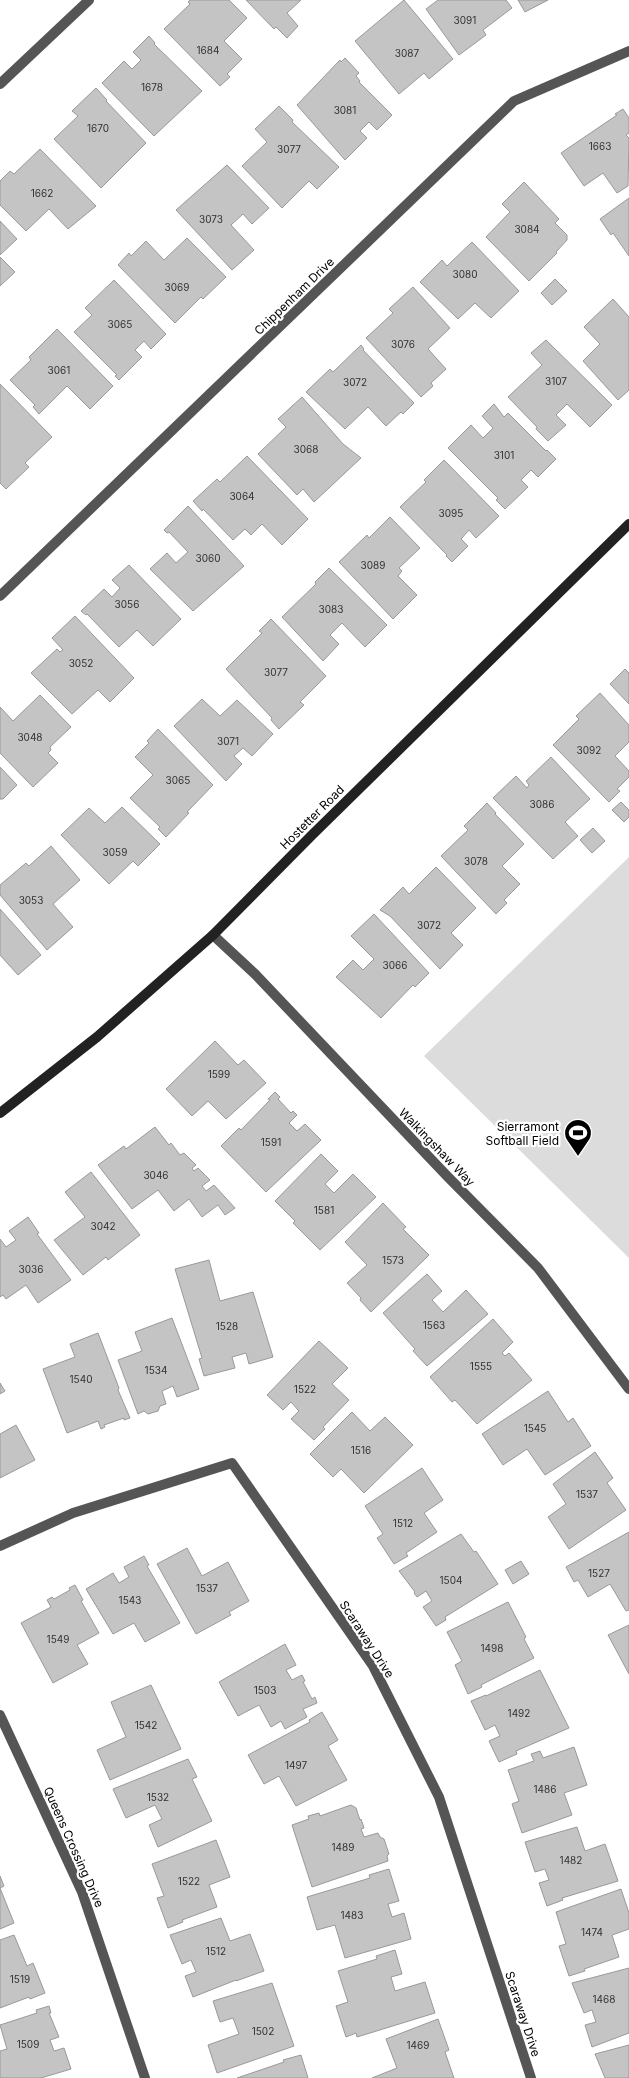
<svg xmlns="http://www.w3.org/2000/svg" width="629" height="2078" font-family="Inter,sans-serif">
	<rect width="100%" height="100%" fill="#fff"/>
	<path fill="#dcdcdc" d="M 629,857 L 629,1258 L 424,1056 Z"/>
	<path fill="#c4c4c4" stroke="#999" d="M 190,0 L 229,0 L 247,18 L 224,41 L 242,59 L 227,74 L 230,77 L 220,86 L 164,29 L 190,4 L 188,2 Z
		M 246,0 L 301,0 L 287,13 L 298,26 L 287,38 L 276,27 L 274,29 Z
		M 404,0 L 453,59 L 429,79 L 424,73 L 399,94 L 355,41 Z
		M 438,0 L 506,0 L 512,8 L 483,30 L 486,35 L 459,55 L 426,9 Z
		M 518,0 L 548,0 L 525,12 Z
		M 149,36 L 155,43 L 154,44 L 202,91 L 154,136 L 102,83 L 124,61 L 132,69 L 141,60 L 133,52 Z
		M 345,58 L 359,73 L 356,76 L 360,81 L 359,82 L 392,115 L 377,130 L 369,122 L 360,131 L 367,138 L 345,160 L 297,105 L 340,60 L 341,62 Z
		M 96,88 L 107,100 L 106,101 L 146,143 L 101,188 L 54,139 L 78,116 L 72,111 Z
		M 279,106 L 293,120 L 292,122 L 339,167 L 317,189 L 309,181 L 282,208 L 242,166 L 267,142 L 255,129 Z
		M 623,109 L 629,118 L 629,133 L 626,135 L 629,138 L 628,186 L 617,193 L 603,173 L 584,186 L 561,153 L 617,115 L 615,114 Z
		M 40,149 L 96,206 L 68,229 L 49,209 L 26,231 L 0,205 L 0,181 L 10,171 L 14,174 Z
		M 227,165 L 269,208 L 252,224 L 243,214 L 231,225 L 254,250 L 232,270 L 176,210 Z
		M 524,182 L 559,219 L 555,223 L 567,235 L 567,240 L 556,252 L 557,253 L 529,281 L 486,237 L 510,212 L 502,204 Z
		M 629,198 L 629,256 L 613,233 L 611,235 L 600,219 Z
		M 0,221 L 17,239 L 0,255 Z
		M 187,238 L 226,277 L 203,299 L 201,297 L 175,323 L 118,265 L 129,253 L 131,256 L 146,241 L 164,260 Z
		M 472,242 L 519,291 L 491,318 L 475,303 L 458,319 L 420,282 L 442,260 L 447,266 Z
		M 0,257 L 15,272 L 0,286 Z
		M 555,279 L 567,291 L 552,305 L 541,293 Z
		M 114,280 L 166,334 L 151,349 L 144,341 L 135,350 L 142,357 L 119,380 L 115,376 L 117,375 L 74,332 L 92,315 L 85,308 Z
		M 413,287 L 450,328 L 428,349 L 446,369 L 431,383 L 433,386 L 421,397 L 366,338 L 393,313 L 389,309 Z
		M 613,299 L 629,317 L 629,390 L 618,400 L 583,361 L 600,344 L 584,327 Z
		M 57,329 L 113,386 L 90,409 L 67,386 L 39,414 L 33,407 L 35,405 L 10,380 L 31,360 L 29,357 Z
		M 546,340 L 612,405 L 590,427 L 567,404 L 556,415 L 566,425 L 548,441 L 536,429 L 537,427 L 508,397 L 542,365 L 531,353 Z
		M 361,345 L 364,349 L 363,350 L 414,403 L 403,414 L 401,412 L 386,426 L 368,407 L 345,429 L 306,392 L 330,369 L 333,372 Z
		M 0,384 L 52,437 L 25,463 L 29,467 L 6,489 L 0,483 Z
		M 302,397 L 343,444 L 361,458 L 314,502 L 303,489 L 297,495 L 258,454 L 286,427 L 278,419 Z
		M 494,404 L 504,417 L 508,413 L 546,451 L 547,450 L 556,459 L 538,477 L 531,470 L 521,480 L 528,487 L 505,509 L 496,500 L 498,498 L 448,448 L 471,425 L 483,438 L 493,428 L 482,416 Z
		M 247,456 L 308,519 L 282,545 L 262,524 L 251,535 L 245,529 L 233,540 L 203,509 L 202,511 L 193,501 L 217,479 L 220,482 Z
		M 444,460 L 499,516 L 476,538 L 469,530 L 461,539 L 468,546 L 452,562 L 446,556 L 447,555 L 400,507 L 426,482 L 424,480 Z
		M 188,506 L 244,566 L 193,611 L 150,569 L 167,553 L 176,563 L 188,552 L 169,532 L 167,533 L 164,530 Z
		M 390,517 L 420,548 L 399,568 L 402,571 L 398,576 L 417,595 L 393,619 L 339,562 L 367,535 L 369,538 Z
		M 129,565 L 181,619 L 153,646 L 137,630 L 119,647 L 87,614 L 86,615 L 81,611 L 104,589 L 112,597 L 120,588 L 112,580 Z
		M 329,568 L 387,625 L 365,647 L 342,623 L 330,635 L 339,644 L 323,661 L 282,617 L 316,584 L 315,582 Z
		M 75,616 L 134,678 L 110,702 L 98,690 L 72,714 L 31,673 L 57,649 L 60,652 L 63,650 L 52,638 Z
		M 271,619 L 326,676 L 300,702 L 304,705 L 279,729 L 271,720 L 272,718 L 226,669 L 262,633 L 259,631 Z
		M 625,669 L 629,673 L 629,704 L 610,684 Z
		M 600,693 L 629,725 L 629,742 L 615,756 L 629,771 L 629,777 L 617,789 L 620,791 L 609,802 L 553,745 L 579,719 L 576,716 Z
		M 40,695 L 71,727 L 50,747 L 51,750 L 48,753 L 58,763 L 33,787 L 0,753 L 0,707 L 13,721 Z
		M 202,699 L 220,716 L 237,700 L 273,734 L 252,756 L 243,748 L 234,756 L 242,764 L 226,781 L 174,726 Z
		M 158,729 L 213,785 L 187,812 L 189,813 L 166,837 L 158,829 L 160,827 L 130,798 L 153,775 L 135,757 L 149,743 L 147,741 Z
		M 551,757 L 590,799 L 565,822 L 578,836 L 553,859 L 493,798 L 516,776 L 527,788 L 529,785 L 526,781 Z
		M 0,767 L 17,785 L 3,799 L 0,799 Z
		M 621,802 L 629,810 L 629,817 L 624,822 L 612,810 Z
		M 487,803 L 496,813 L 495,814 L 524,844 L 502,866 L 520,884 L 504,900 L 507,903 L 496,914 L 441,856 L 468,830 L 464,826 Z
		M 122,807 L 160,844 L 138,866 L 133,861 L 109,884 L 61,835 L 89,808 L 105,823 Z
		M 593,828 L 605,841 L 592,853 L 580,840 Z
		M 51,846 L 80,880 L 53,904 L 73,927 L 47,950 L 0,895 L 0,885 L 26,863 L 29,866 Z
		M 436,867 L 476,908 L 451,933 L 463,945 L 440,969 L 390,916 L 380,910 L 403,887 L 409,894 Z
		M 0,909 L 41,955 L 18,975 L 0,955 Z
		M 374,914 L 429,973 L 415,987 L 413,985 L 381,1018 L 336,977 L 353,960 L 363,970 L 374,959 L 351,936 Z
		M 215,1041 L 238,1065 L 244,1060 L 266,1083 L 226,1119 L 208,1101 L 192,1116 L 166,1089 Z
		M 275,1092 L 280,1097 L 278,1099 L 291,1113 L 293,1111 L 297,1115 L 289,1123 L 297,1131 L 305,1124 L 321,1140 L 266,1192 L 221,1146 L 239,1128 L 241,1130 L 270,1100 L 268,1099 Z
		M 155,1127 L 169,1145 L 171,1143 L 180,1155 L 184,1153 L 196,1165 L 192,1168 L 194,1171 L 198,1168 L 210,1180 L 202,1186 L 206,1191 L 214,1185 L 235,1208 L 225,1215 L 218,1205 L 202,1217 L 189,1199 L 174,1211 L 158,1190 L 132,1209 L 98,1165 L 124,1146 L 126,1149 Z
		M 321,1154 L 338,1171 L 325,1184 L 334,1193 L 353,1174 L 376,1197 L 320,1250 L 293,1223 L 295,1221 L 275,1201 Z
		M 91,1172 L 140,1235 L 108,1260 L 106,1257 L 83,1275 L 54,1240 L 85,1217 L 65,1192 Z
		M 383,1203 L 406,1227 L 403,1229 L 429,1255 L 371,1312 L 360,1300 L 361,1298 L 347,1283 L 367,1265 L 345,1242 Z
		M 28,1217 L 39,1233 L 37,1234 L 71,1280 L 38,1303 L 26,1285 L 6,1299 L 3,1295 L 0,1297 L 0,1239 L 6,1247 L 16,1240 L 9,1231 Z
		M 209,1260 L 220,1301 L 253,1292 L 273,1357 L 249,1364 L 246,1353 L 232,1357 L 235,1368 L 204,1376 L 199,1359 L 202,1358 L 175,1269 Z
		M 427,1274 L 442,1291 L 432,1300 L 443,1312 L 466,1290 L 488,1314 L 427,1366 L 413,1351 L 415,1349 L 383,1313 Z
		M 172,1318 L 199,1389 L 177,1397 L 173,1386 L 162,1391 L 166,1404 L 160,1406 L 158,1411 L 148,1414 L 144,1411 L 138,1414 L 118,1360 L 142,1351 L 135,1332 Z
		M 493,1319 L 513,1342 L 502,1353 L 505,1356 L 509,1353 L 532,1380 L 477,1424 L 455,1400 L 452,1402 L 430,1377 Z
		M 98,1333 L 119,1388 L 118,1390 L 130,1418 L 124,1420 L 124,1418 L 104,1425 L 105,1427 L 101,1429 L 98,1421 L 67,1433 L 43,1369 L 75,1357 L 70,1344 Z
		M 319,1341 L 348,1368 L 332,1384 L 349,1400 L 323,1427 L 325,1429 L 314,1440 L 291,1419 L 299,1411 L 291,1402 L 283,1410 L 267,1395 Z
		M 0,1383 L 5,1391 L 0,1394 Z
		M 548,1391 L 568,1422 L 573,1418 L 591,1446 L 545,1475 L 527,1449 L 503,1465 L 482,1434 Z
		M 352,1412 L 370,1431 L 385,1417 L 413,1445 L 364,1493 L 341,1469 L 333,1477 L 310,1454 Z
		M 16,1425 L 35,1460 L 0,1478 L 0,1434 Z
		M 595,1452 L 613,1478 L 607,1483 L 626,1510 L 569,1549 L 548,1517 L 566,1504 L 553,1484 Z
		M 422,1468 L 443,1500 L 424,1513 L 437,1532 L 406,1553 L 408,1556 L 394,1564 L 377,1538 L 383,1534 L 365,1506 Z
		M 629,1532 L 629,1610 L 626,1611 L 610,1584 L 588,1597 L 578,1580 L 574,1582 L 566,1567 Z
		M 461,1534 L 474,1552 L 476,1551 L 498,1584 L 445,1617 L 446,1620 L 436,1626 L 423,1607 L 432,1601 L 426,1591 L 417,1597 L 414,1593 L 415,1592 L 399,1571 Z
		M 187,1548 L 202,1576 L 228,1562 L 249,1601 L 229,1612 L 231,1615 L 196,1634 L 157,1564 Z
		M 144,1556 L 149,1565 L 147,1566 L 180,1623 L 145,1642 L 134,1623 L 113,1634 L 86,1589 L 113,1573 L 119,1583 L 129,1577 L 124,1567 Z
		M 521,1561 L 529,1574 L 513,1584 L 505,1570 Z
		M 75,1585 L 83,1600 L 81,1601 L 99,1633 L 77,1645 L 88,1664 L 53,1683 L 21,1623 L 51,1607 L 47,1600 L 52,1597 L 54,1599 L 70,1590 L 69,1588 Z
		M 508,1602 L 526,1637 L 524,1639 L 534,1658 L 481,1685 L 482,1687 L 468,1694 L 455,1665 L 462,1661 L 447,1632 Z
		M 629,1625 L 629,1674 L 608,1635 Z
		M 285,1644 L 296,1665 L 286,1670 L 292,1680 L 302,1675 L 305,1681 L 303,1682 L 312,1699 L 315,1697 L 317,1703 L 303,1709 L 307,1717 L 285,1729 L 281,1721 L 271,1727 L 259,1705 L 238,1716 L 219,1682 Z
		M 540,1670 L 569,1728 L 516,1751 L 517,1754 L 499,1762 L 489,1741 L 500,1736 L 495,1725 L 485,1730 L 471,1701 L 486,1695 L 486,1696 Z
		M 151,1685 L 181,1749 L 110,1780 L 97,1750 L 126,1737 L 111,1702 Z
		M 322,1712 L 338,1740 L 328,1746 L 347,1780 L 296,1806 L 279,1776 L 264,1784 L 248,1755 L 310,1722 L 309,1720 Z
		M 574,1747 L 587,1785 L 564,1793 L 572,1815 L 522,1833 L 512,1804 L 519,1801 L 508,1770 L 534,1761 L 531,1754 L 540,1751 L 543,1758 Z
		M 188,1759 L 197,1777 L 192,1779 L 212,1821 L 158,1847 L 149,1825 L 162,1819 L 155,1805 L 126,1818 L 113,1789 Z
		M 351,1805 L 356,1808 L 360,1820 L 361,1819 L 364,1828 L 361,1829 L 364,1837 L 378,1833 L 380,1837 L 384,1839 L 389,1854 L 387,1856 L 388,1861 L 312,1887 L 292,1825 L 309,1819 L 308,1816 L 319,1813 L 320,1816 Z
		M 577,1827 L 585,1851 L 605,1844 L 618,1881 L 562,1898 L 563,1900 L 547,1906 L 539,1883 L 549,1880 L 545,1869 L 535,1872 L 525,1842 Z
		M 216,1840 L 230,1877 L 209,1885 L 217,1907 L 182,1920 L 183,1922 L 168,1928 L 157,1898 L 164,1896 L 152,1864 Z
		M 389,1869 L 399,1901 L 388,1904 L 392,1917 L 404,1913 L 411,1939 L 345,1958 L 335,1925 L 317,1930 L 307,1897 L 370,1878 L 369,1875 Z
		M 0,1876 L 4,1886 L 0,1888 Z
		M 0,1888 L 14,1923 L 0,1929 Z
		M 621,1889 L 629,1913 L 629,1929 L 612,1935 L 619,1957 L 584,1969 L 585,1971 L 569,1976 L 559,1946 L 566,1944 L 556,1912 Z
		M 221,1918 L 230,1941 L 250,1934 L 264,1971 L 236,1981 L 236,1980 L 193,1997 L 185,1976 L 196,1972 L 191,1960 L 182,1964 L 170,1935 Z
		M 14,1935 L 27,1966 L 33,1963 L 45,1993 L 30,1999 L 29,1997 L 0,2008 L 0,1940 Z
		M 395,1950 L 402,1974 L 391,1977 L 395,1991 L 425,1982 L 435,2013 L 357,2037 L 356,2033 L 346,2037 L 336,2006 L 348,2002 L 338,1971 L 377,1959 L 376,1956 Z
		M 629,1968 L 629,2033 L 592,2047 L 585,2025 L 596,2022 L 592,2010 L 584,2013 L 572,1983 Z
		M 272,1983 L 294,2046 L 217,2073 L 208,2045 L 239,2034 L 233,2018 L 220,2022 L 213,2001 Z
		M 49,2006 L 51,2013 L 49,2013 L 59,2037 L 50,2040 L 54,2051 L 64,2048 L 71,2069 L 41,2078 L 0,2078 L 0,2051 L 7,2049 L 0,2025 L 37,2013 L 36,2010 Z
		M 438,2019 L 449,2050 L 445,2052 L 454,2078 L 372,2078 L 397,2068 L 386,2039 Z
		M 629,2045 L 629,2078 L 605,2078 L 595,2054 Z
		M 301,2055 L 308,2078 L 237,2078 L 284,2062 L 283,2060 Z"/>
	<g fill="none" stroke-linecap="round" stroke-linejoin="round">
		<path stroke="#555" stroke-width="10" d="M 0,84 L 89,0
			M 0,596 L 514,101 L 629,51
			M 213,935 L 255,974 L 448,1177 L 538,1268 L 629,1389
			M 0,1546 L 73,1513 L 232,1463 L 373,1666 L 439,1797 L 531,2078
			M 0,1715 L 82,1892 L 145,2078"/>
		<path stroke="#222" stroke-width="10" d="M 0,1113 L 97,1037 L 213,935 L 312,835 L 629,524"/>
	</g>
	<defs>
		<symbol id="stadium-pin" viewBox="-11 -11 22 30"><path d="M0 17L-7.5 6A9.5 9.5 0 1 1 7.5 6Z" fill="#000" stroke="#fff"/><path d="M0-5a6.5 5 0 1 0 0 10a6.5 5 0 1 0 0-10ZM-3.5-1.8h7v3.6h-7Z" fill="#fff"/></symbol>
	</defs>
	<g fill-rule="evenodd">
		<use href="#stadium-pin" x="562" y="1117" width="32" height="43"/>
	</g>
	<g text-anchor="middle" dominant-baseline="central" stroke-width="4.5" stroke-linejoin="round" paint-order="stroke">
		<g font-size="10" fill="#313131">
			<text x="465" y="20">3091</text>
			<text x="208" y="50">1684</text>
			<text x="407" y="53">3087</text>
			<text x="152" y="87">1678</text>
			<text x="345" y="110">3081</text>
			<text x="98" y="128">1670</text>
			<text x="600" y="146">1663</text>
			<text x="289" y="149">3077</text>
			<text x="42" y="193">1662</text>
			<text x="211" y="219">3073</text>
			<text x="527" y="229">3084</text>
			<text x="465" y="274">3080</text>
			<text x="177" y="287">3069</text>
			<text x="120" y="324">3065</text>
			<text x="403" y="344">3076</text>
			<text x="59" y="370">3061</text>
			<text x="556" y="381">3107</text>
			<text x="355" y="382">3072</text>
			<text x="306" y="449">3068</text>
			<text x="504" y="455">3101</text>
			<text x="242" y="496">3064</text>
			<text x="451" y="513">3095</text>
			<text x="208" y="558">3060</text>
			<text x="373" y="565">3089</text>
			<text x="127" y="604">3056</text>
			<text x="331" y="609">3083</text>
			<text x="81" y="663">3052</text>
			<text x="276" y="672">3077</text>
			<text x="30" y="737">3048</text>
			<text x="228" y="741">3071</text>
			<text x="589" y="750">3092</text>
			<text x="178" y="780">3065</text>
			<text x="542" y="804">3086</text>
			<text x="115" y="852">3059</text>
			<text x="476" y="861">3078</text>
			<text x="31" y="900">3053</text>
			<text x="429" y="925">3072</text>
			<text x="395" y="965">3066</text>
			<text x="219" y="1074">1599</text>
			<text x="271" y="1142">1591</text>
			<text x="156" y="1175">3046</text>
			<text x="324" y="1210">1581</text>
			<text x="103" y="1226">3042</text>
			<text x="393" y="1260">1573</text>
			<text x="31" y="1269">3036</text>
			<text x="434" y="1325">1563</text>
			<text x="227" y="1326">1528</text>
			<text x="481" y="1366">1555</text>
			<text x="156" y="1370">1534</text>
			<text x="81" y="1379">1540</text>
			<text x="305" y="1389">1522</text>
			<text x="535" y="1428">1545</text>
			<text x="361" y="1450">1516</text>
			<text x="587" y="1494">1537</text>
			<text x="403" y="1523">1512</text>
			<text x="599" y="1573">1527</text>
			<text x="451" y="1580">1504</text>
			<text x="207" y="1588">1537</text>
			<text x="130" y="1600">1543</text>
			<text x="58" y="1639">1549</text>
			<text x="492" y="1648">1498</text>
			<text x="265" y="1690">1503</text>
			<text x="519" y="1713">1492</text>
			<text x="146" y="1725">1542</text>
			<text x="296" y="1765">1497</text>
			<text x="545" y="1789">1486</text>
			<text x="158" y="1797">1532</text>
			<text x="343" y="1847">1489</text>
			<text x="571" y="1860">1482</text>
			<text x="189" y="1881">1522</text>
			<text x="352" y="1915">1483</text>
			<text x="592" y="1932">1474</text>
			<text x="216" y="1951">1512</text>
			<text x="20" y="1979">1519</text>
			<text x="604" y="1999">1468</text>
			<text x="263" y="2031">1502</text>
			<text x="28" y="2044">1509</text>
			<text x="418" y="2045">1469</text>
		</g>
		<g font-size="12" fill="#000" stroke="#fff">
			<text transform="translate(294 296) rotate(-44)">Chippenham Drive</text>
			<text transform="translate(312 817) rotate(-45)">Hostetter Road</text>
			<text transform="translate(437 1147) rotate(46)">Walkingshaw Way</text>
			<text transform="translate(367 1639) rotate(57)">Scaraway Drive</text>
			<text transform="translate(74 1847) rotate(66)">Queens Crossing Drive</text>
			<text transform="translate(523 2014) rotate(72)">Scaraway Drive</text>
		</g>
		<g font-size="12" fill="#000" stroke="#fff" text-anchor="end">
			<text x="559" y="1126">Sierramont<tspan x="559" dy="14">Softball Field</tspan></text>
		</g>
	</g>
</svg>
